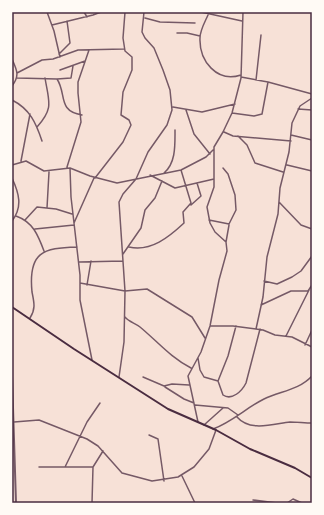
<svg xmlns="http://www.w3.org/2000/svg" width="324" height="515" font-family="'Playfair Display',serif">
	<rect width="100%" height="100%" fill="#f7e1d7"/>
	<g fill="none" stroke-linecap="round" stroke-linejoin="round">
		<path stroke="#755966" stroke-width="1.5" d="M 26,12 L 34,12
			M 47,12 L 54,31 L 60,57
			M 84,12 L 87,17
			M 201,12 L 242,21
			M 12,13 L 14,12
			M 208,15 C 205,22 200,30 200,38 C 199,61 217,83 241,75
			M 145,18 L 160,22 L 195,23
			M 52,25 L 93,15 L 101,12
			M 177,33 L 187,33 L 200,36
			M 59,54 L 70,43 L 67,21
			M 12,59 C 17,70 20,76 12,86
			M 60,70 L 85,61
			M 17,73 L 42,60 L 53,59 L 78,50 L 124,49
			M 241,77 L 268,82 L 312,94
			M 17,78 L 57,79 C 67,94 57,111 82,115
			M 57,79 L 71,78 L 73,66
			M 256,80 L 261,35
			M 12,100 C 30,109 36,123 42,141
			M 173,107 L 202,112 L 235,104
			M 298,109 L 312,110
			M 186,110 L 194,134 L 210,154
			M 232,113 L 254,116 L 262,114 L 268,82
			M 37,127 C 54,108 49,102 45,78
			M 224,132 L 233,136 L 291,141
			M 291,135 L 312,140
			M 238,136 L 247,145 L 255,163 L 283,172
			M 21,161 L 30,114
			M 12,165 L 26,161 L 44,171 L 70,168 L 90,176 L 117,183 L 181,170 L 206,157 L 213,150
			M 287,165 L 312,171
			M 67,167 L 81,122 L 78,93 L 78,82 L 89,50
			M 70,168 L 71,197 L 80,275 L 80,300 L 92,360
			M 164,173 C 176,163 175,145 175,130
			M 150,175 L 175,188 L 214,179
			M 12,178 C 19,193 23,207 12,221
			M 95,178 L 123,142 L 131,125 L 129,120 L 121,115 L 123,92 L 132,70 L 132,57 L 125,51 L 123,38 L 125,12
			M 279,202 L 301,225 L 312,229
			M 191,205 L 201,196 L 197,183
			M 47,208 L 49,172
			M 16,216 C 33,222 38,235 44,251
			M 25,220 L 37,207 L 56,209 L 72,214
			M 209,220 L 229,224 L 236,210 L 235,195 L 228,174 L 223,168
			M 74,223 L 94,178
			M 35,229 L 74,225
			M 226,242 L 229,225
			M 129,247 C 151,252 169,237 184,223 L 183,212 L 191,203 L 181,170
			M 123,254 L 141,228 L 145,210 L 155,198 L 162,181
			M 79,262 L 123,261
			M 264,281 L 277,284 L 292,277 L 301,271 L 312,256
			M 80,283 L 125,291 L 147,289 L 192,317 L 205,338
			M 87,285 L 91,261
			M 261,305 L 291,291 L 308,291 L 312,285
			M 125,317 C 129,322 135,323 140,327 C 157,341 171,358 191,368
			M 30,318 C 36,309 34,302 32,292 C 28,252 43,248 77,247
			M 210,326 L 233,326 L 263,330 L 275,335 L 292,337 L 312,347
			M 256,329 L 263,297 L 267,257 L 278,214 L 280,188 L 289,152 L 292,123 L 300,106 L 312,98
			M 286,336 L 309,290
			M 305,345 L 312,330
			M 198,358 L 200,370 L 204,377 L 218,381 L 223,395 C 232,401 242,391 246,383 L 260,329
			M 119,377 L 124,342 L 125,291 L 119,202 L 123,194 L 136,179 L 148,152 L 167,125 L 172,110 L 170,90 L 163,70 L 154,48 L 145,38 L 142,32 L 144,12
			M 143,377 L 164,386 L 172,384 L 189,385
			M 218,381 L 228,356 L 236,326
			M 165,387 L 184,399 L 194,403
			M 195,405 L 228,408 L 238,415
			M 237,417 C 250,432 273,424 290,422 C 297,422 305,423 312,423
			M 14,422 L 39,420 L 87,439 L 98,446 L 122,473 L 152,481 L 178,477 L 194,467 L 209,449 L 216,430
			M 198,422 L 188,376 L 201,352 L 210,326 L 219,280 L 227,251 L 226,242 L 215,232 L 210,223 L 207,207 L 214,187 L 214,147 L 223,132 L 232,113 L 241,78 L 243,12
			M 204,425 L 223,408
			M 213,429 C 232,422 246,408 264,399 C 281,391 299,390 312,376
			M 149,435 L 158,439 L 164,481
			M 39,467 L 93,467
			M 65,467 L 87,422 L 100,403
			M 182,476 L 195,503
			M 253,500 L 277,503
			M 92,503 L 93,467 L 103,451
			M 287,503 L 293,499 L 302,503"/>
		<path stroke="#755966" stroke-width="2" d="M 12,376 L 16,503"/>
		<path stroke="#4a2c40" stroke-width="2" d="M 12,307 L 74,349 L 168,409 L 216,430 L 250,449 L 295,468 L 312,478"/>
	</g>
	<rect width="324" height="515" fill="none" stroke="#fffaf5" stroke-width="26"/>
	<rect x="13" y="13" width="298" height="489" fill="none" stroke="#4a2c40" stroke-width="1.5"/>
</svg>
